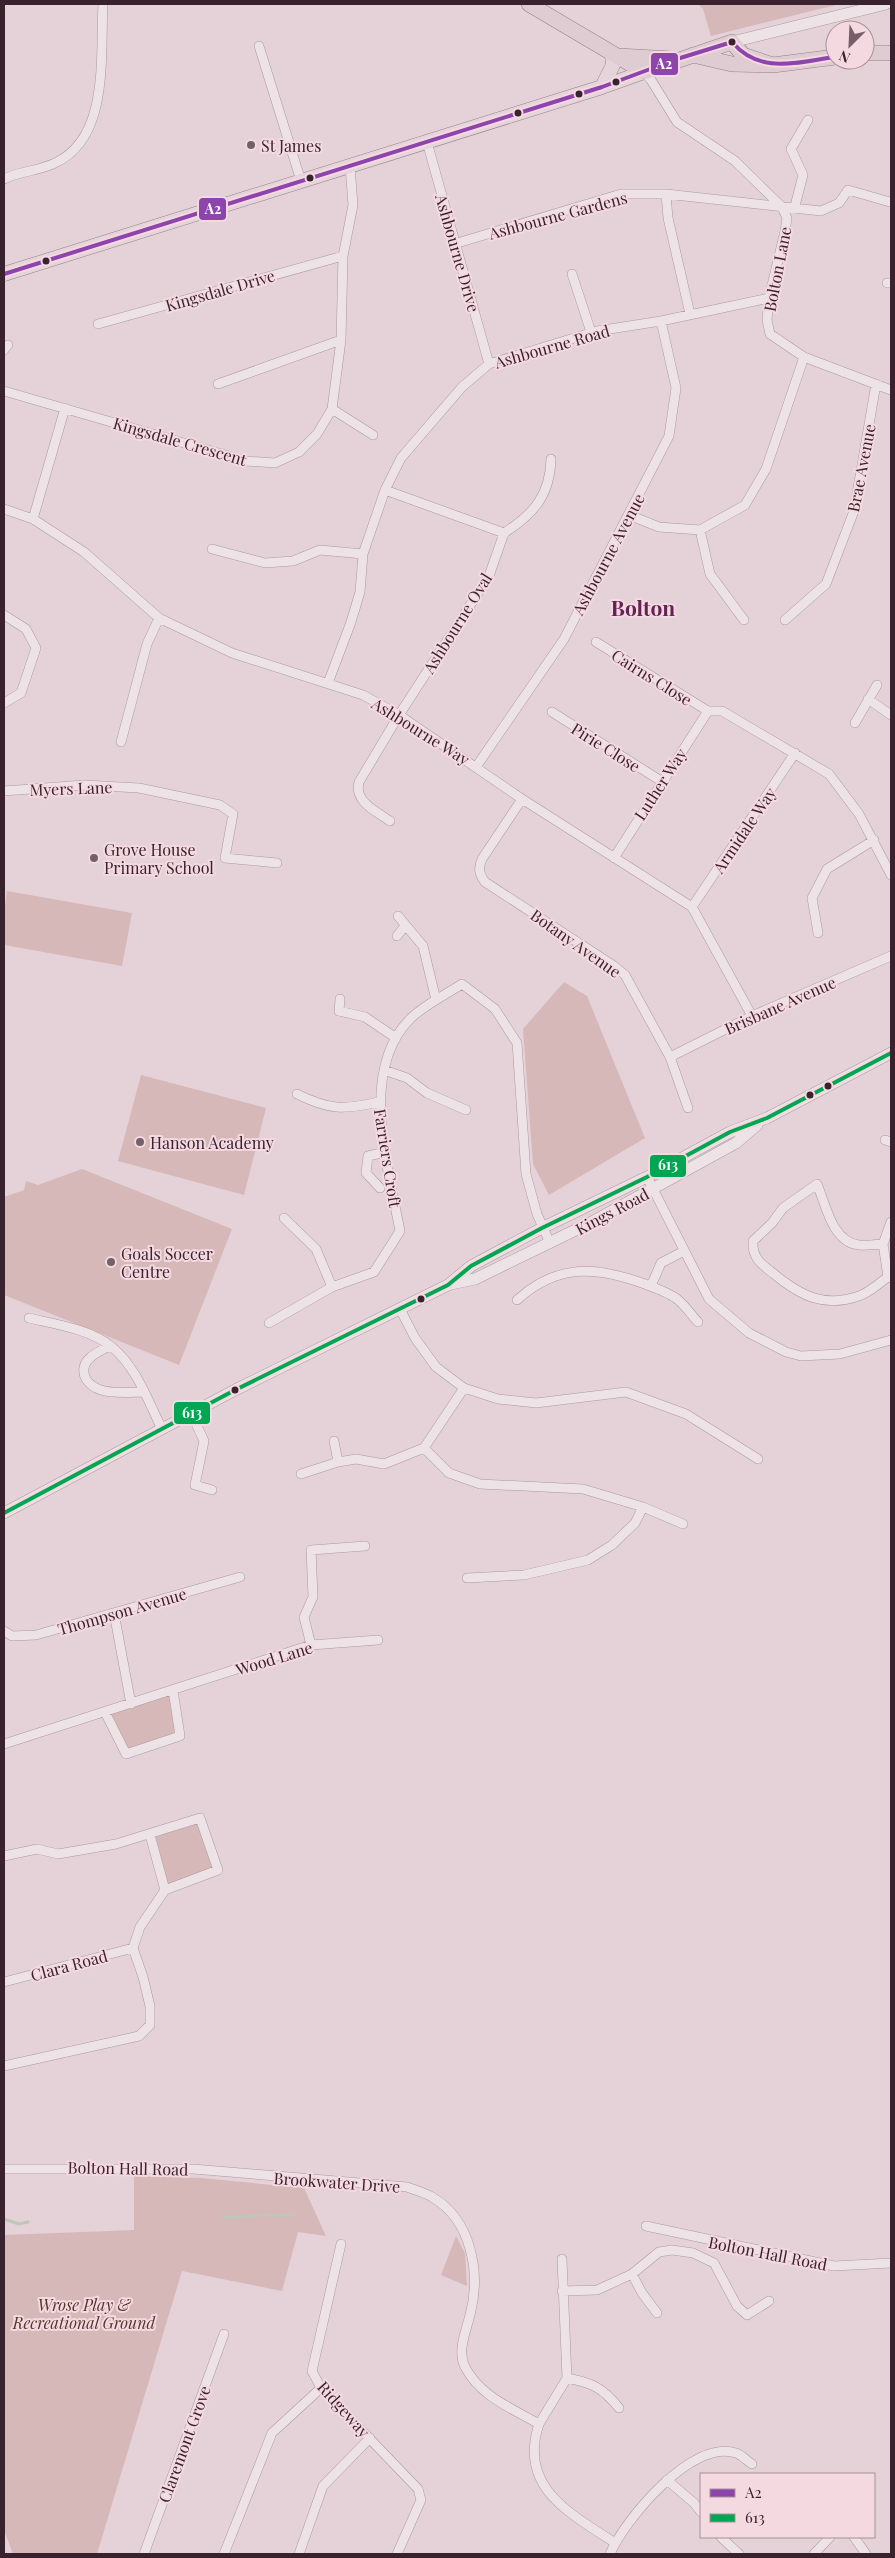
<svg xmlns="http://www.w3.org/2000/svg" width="895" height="2558" font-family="'Playfair Display',serif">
	<rect width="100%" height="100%" fill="#e4d2d8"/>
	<path fill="#d6b8b8" d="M 698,4 L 840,4 L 711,36 L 703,9 Z
		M 7,891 L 132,913 L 122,966 L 4,945 L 4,912 Z
		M 564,982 L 587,996 L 645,1138 L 549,1195 L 533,1164 L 523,1029 Z
		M 141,1075 L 266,1108 L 244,1195 L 118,1161 Z
		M 82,1169 L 232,1229 L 179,1365 L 4,1295 L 4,1197 L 24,1190 L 26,1181 L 38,1185 Z
		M 169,1695 L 176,1733 L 128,1749 L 110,1714 Z
		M 198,1822 L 213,1868 L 168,1885 L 154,1837 Z
		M 134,2176 L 201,2178 L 304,2188 L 326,2236 L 298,2232 L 282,2291 L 182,2271 L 97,2554 L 13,2554 L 4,2530 L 4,2235 L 134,2230 Z
		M 456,2236 L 465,2253 L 467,2286 L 441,2275 Z"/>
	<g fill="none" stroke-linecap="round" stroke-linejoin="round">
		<path stroke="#c0c6b8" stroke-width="3" d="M 222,2217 C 235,2219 245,2216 258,2215 C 271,2214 282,2217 295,2214
			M 4,2219 L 19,2224 L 28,2222"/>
		<defs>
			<path id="minor" d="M 259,46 L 301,181
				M 644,72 L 651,80 L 677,122 L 735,161 L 782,207 L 787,218 L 785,231 L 769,298 L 767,320 L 770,334 L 804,357 L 891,390
				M 427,142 L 489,364
				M 4,179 C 20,171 39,171 55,163 C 110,138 100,55 103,4
				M 666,194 L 668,218 L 690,314
				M 795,206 L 803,175 L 791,149 L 808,120
				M 454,244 L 621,194 L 666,194 L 821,211 L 839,203 L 848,190 L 890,202
				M 572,274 L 591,332
				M 887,283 L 891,283
				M 98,324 L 343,256
				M 4,350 L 8,345
				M 218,384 L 341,340
				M 4,391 L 246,461 L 275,463 L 299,452 L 317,434 L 332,409 L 341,340 L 343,256 L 353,205 L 350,166
				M 332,409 L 373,435
				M 385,490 L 504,533 L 489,576 L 399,715 L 359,782 C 354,802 376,811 390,821
				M 4,509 L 33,519 L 84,552 L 159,618 L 232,653 L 363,695 L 399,715 L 522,799 L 692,907 L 752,1016
				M 629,515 L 659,527 L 700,530 L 745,505 L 766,469 L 804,357
				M 33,519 L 65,408
				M 700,530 L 710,574 L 744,620
				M 504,533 C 534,514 550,495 551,459
				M 212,549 L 265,563 L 293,561 L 320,550 L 363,554
				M 4,615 L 26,629 L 36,648 L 21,693 L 4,703
				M 785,620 L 826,584 L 854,511 L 876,384
				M 596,642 L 708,711
				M 328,683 L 351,622 L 360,592 L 363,554 L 385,490 L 401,458 L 462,387 L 489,364 L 597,331 L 661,321 L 769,298
				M 868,699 L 891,715
				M 708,711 L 722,711 L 829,774 L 859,814 L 891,875
				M 552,712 L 661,781
				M 855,723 L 877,685
				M 121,742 L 147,644 L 159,618
				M 476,767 L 564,639 L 669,436 L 676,388 L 661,321
				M 4,791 L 84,785 L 139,788 L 220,805 L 233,814 L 225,858 L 277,863
				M 522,799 L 482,859 C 478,868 479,874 485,882 L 614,966 L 625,975 L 670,1057 L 688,1108
				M 614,858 L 708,711
				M 692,907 L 795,753
				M 398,916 L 423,946 L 436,1000
				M 818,933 L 812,898 L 827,869 L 874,840
				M 397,936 L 405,926
				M 340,999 L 339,1011 L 365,1017 L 396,1038
				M 670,1057 L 752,1016 L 891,956
				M 384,1070 L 407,1078 L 427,1093 L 466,1110
				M 297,1094 C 329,1110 344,1110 379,1102
				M 885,1140 L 891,1142
				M 647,1177 L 709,1299 L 749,1333 L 786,1352 L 801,1356 L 840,1354 L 891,1340
				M 380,1188 L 366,1173 L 368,1156 L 386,1152
				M 284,1218 L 316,1249 L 332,1287
				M 891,1222 L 883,1244 L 888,1277 L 891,1278
				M 883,1244 C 875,1244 867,1246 859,1245 C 832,1242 826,1205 817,1184 L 783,1208 L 772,1223 L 753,1241 C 752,1258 761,1264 774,1274 C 801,1296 824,1308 859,1296 C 869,1293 879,1283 888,1277
				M 651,1286 L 661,1263 L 684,1251
				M 517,1300 C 557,1264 594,1266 642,1283 C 653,1287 668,1292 677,1299 C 685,1305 691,1315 698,1322
				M 400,1309 L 415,1338 L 436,1367 L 464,1388 L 498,1399 L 536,1403 L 626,1392 L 686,1414 L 758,1459
				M 29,1318 C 55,1324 90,1329 112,1347 C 137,1368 148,1401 162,1429
				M 269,1323 L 332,1287 L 374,1272 L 400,1231 C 388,1167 358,1070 411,1018 C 426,1004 445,995 462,984 L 495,1009 L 517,1043 L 526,1174 L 537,1214 L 550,1243
				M 110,1346 C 97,1352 77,1361 86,1379 C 90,1385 94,1388 101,1390 C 113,1394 131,1392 144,1392
				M 191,1413 L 204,1441 L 195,1485 L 212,1490
				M 334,1441 L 338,1462
				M 424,1448 L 449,1473 L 480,1484 L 583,1489 L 643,1507 L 683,1524
				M 301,1474 L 338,1462 L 356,1459 L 384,1464 L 424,1448 L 464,1388
				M 467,1578 L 524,1575 L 588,1560 L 612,1545 L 635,1523 L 643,1507
				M 114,1613 L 131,1704
				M 4,1631 L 12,1636 L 36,1635 L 240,1577
				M 311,1645 L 304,1617 L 313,1597 L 311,1550 L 365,1546
				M 105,1712 L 126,1754 L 180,1736 L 173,1690
				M 4,1744 L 311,1645 L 378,1640
				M 4,1856 L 37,1849 L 58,1854 L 116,1844 L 200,1818 L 218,1870 L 165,1890
				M 4,1982 L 133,1948
				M 4,2066 L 139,2036 L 150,2025 L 150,2006 L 143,1977 L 133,1948 L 140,1927 L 165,1890 L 150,1835
				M 4,2169 L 193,2169 L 407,2187 C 415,2190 425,2193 432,2197 C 472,2220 481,2274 470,2315 C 466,2331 457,2351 465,2367 C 480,2396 511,2408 539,2424 C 518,2488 570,2513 615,2543
				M 646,2226 L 834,2266 L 891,2263
				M 341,2244 L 312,2371 L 321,2388 L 418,2489 L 421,2500 L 397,2554
				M 632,2274 L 642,2293 L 657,2313
				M 562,2291 L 597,2290 L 632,2274 L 659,2252 L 672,2250 L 693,2253 L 714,2263 L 737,2306 L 747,2315 L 769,2301
				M 567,2378 C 592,2383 602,2387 619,2408
				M 539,2424 L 567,2378 L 562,2259
				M 667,2480 L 694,2503 L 701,2512
				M 721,2537 L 739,2554
				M 854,2537 L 866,2554
				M 144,2554 L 224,2334
				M 224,2554 L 272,2433 L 321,2388
				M 299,2554 L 323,2486 L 370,2438
				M 610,2554 C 625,2519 693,2438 736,2453 C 742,2455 747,2461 752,2464
				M 814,2554 L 830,2537"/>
			<path id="tertiary" d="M 732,42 L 886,4
				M 451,1284 L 475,1279 L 590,1223 L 736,1143 L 757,1125
				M 4,1513 L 235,1390 L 448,1285 L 471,1266 L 542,1228 L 647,1177 L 730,1132 L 767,1118 L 891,1053"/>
			<path id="primary" d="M 602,87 L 613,65 L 612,53
				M 4,274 L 602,87 L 644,72"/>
			<path id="trunk" d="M 529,4 L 644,72 L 732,42 L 743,55 L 773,65
				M 865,53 L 891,53
				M 693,55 L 732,64 L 773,65 L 835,57
				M 618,56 L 672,59"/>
		</defs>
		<use href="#minor" stroke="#aa9aa0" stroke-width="10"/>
		<use href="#tertiary" stroke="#aa9aa0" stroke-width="12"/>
		<use href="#primary" stroke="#908187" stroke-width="15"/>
		<use href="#trunk" stroke="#908187" stroke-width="16"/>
		<use href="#minor" stroke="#ede2e6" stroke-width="9"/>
		<use href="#tertiary" stroke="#ede2e6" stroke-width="11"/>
		<use href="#primary" stroke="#e5d5da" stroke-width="14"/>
		<use href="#trunk" stroke="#deccd2" stroke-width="15"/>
		<defs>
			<path id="bus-1" d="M 4,274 L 602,87 L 677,59 L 732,42 C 760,75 797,62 835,57"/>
			<path id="bus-2" d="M 4,1513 L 235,1390 L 448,1285 L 471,1266 L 542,1228 L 647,1177 L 730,1132 L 767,1118 L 891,1053"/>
		</defs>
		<use href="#bus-1" stroke="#f4d9e0" stroke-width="8"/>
		<use href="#bus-2" stroke="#f4d9e0" stroke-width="8"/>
		<use href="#bus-1" stroke="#8e44ad" stroke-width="4"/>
		<use href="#bus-2" stroke="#00a651" stroke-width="4"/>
	</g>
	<g fill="#39222e" stroke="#f4d9e0" stroke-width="2">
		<circle cx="732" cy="42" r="4.5"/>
		<circle cx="616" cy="82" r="4.5"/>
		<circle cx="579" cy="94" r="4.5"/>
		<circle cx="518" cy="113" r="4.5"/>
		<circle cx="310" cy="178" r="4.5"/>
		<circle cx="46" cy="261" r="4.5"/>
		<circle cx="828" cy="1086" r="4.5"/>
		<circle cx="810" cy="1095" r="4.5"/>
		<circle cx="421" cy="1299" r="4.5"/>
		<circle cx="235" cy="1390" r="4.5"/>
	</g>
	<g fill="#75606a" stroke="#f4d9e0" stroke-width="2">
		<circle cx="251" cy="145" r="5"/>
		<circle cx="94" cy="858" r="5"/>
		<circle cx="140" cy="1142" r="5"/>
		<circle cx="111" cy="1262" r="5"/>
	</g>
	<g text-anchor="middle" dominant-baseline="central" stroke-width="4" stroke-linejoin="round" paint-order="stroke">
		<g font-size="16" fill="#39222e" stroke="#f4d9e0" text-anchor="start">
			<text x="261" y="145">St James</text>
			<text x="104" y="849">Grove House<tspan x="104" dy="18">Primary School</tspan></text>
			<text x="150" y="1142">Hanson Academy</text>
			<text x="121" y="1253">Goals Soccer<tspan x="121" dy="18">Centre</tspan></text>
		</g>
		<g font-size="16" fill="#39222e" stroke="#f4d9e0">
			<text transform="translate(558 215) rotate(-15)">Ashbourne Gardens</text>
			<text transform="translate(458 253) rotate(74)">Ashbourne Drive</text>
			<text transform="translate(777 269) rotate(-79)">Bolton Lane</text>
			<text transform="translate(220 290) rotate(-16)">Kingsdale Drive</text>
			<text transform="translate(552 346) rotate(-16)">Ashbourne Road</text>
			<text transform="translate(180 441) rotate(16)">Kingsdale Crescent</text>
			<text transform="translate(861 468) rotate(-79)">Brae Avenue</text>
			<text transform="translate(608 554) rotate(-62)">Ashbourne Avenue</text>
			<text transform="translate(457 623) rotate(-58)">Ashbourne Oval</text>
			<text transform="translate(652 677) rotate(32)">Cairns Close</text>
			<text transform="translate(421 731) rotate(32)">Ashbourne Way</text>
			<text transform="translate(606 747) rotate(32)">Pirie Close</text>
			<text transform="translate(660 784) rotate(-57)">Luther Way</text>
			<text transform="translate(71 788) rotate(-2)">Myers Lane</text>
			<text transform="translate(744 830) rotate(-56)">Armidale Way</text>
			<text transform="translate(576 943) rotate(35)">Botany Avenue</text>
			<text transform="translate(780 1005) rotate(-24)">Brisbane Avenue</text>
			<text transform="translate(388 1158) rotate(81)">Farriers Croft</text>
			<text transform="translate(612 1211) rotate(-28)">Kings Road</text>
			<text transform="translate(122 1611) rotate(-16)">Thompson Avenue</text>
			<text transform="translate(274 1658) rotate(-17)">Wood Lane</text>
			<text transform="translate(69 1965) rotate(-15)">Clara Road</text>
			<text transform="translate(128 2168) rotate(1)">Bolton Hall Road</text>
			<text transform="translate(337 2182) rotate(4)">Brookwater Drive</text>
			<text transform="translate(768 2253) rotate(11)">Bolton Hall Road</text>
			<text transform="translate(344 2409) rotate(48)">Ridgeway</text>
			<text transform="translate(184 2444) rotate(-70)">Claremont Grove</text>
		</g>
		<g font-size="16" font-style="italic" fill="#543529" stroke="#f4d9e0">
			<text x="84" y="2304">Wrose Play &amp;<tspan x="84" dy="18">Recreational Ground</tspan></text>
		</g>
		<g font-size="21" font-weight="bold" fill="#632455" stroke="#f4d9e0">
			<text x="643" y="607">Bolton</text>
		</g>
	</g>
	<g stroke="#f4d9e0" stroke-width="2">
		<rect x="650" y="52" width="29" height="24" rx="5" fill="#8e44ad"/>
		<rect x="198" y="197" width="29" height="24" rx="5" fill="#8e44ad"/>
		<rect x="649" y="1154" width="38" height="24" rx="5" fill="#00a651"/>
		<rect x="173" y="1401" width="38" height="24" rx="5" fill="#00a651"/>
	</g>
	<g font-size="14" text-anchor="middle" font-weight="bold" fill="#fff">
		<text x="664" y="69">A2</text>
		<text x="213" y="214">A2</text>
		<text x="668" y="1170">613</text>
		<text x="192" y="1418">613</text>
	</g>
	<rect width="895" height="2558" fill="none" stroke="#39222e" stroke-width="10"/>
	<rect x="700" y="2473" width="175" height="65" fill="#f4d9e0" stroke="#a99099"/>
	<rect x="710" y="2489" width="25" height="8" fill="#8e44ad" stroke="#a99099"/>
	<text x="745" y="2498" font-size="15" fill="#39222e">A2</text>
	<rect x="710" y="2514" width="25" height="8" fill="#00a651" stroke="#a99099"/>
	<text x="745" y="2523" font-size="15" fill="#39222e">613</text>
	<g transform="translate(850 45) rotate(204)"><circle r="24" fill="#f4d9e0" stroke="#a99099"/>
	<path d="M0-4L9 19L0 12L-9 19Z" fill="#75606a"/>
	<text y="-8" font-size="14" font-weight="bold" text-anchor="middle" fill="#39222e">N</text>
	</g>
</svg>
